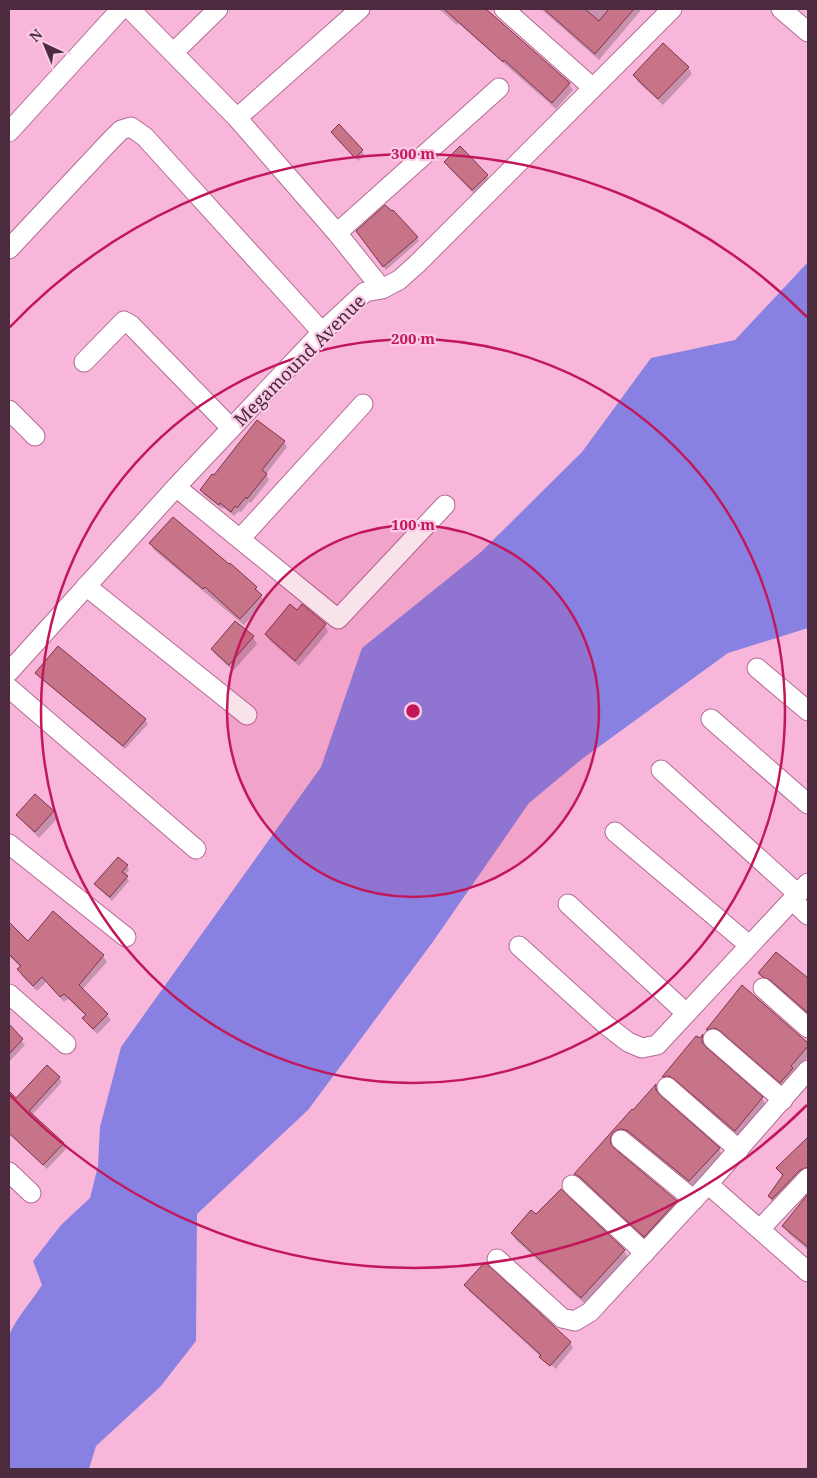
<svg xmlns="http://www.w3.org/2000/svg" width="817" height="1478" font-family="'Noto Serif',serif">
	<rect width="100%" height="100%" fill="#f8b7da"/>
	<path fill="#8981e2" d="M 808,262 L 808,628 L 728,653 L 582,759 L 529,803 L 432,943 L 308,1110 L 197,1214 L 196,1341 L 160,1387 L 96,1446 L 89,1469 L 9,1469 L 9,1335 C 17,1317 31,1302 42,1285 L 33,1261 L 61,1225 L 90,1198 L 98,1166 L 100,1127 L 121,1047 L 321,767 L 362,648 L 481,552 L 582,452 L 651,358 L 735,340 Z"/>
	<path fill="#0003" d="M 439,9 L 485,9 L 569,84 L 573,90 L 556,109 L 458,23 L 457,25 Z
		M 541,9 L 642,9 L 599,60 Z
		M 688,67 L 692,74 L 663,105 L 638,82 L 634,76 Z
		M 339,126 L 365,155 L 358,161 L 332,133 Z
		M 446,162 L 487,176 L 490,182 L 476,196 L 449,168 Z
		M 357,232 L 417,238 L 419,241 L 386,270 Z
		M 257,421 L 284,442 L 287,447 L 266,474 L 269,480 L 251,503 L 249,502 L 241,512 L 239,511 L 234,516 L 224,508 L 222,509 L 204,495 L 201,490 L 214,477 Z
		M 150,543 L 256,588 L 265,602 L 244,625 L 154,550 Z
		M 297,612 L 325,625 L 328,632 L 299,666 L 270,641 L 266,635 Z
		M 236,622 L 253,637 L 257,644 L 233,671 L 216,655 L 212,649 Z
		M 58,648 L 145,720 L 148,724 L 125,749 L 39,677 L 36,673 Z
		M 53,812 L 57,819 L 39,838 L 22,821 L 18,815 Z
		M 127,866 L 129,870 L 125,875 L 129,881 L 112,901 L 98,888 L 96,884 Z
		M 9,924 L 28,943 L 103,956 L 107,962 L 82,990 L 107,1015 L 111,1020 L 97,1034 L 87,1024 L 84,1018 L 86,1016 L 68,999 L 64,1002 L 46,982 L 37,991 L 22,976 L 19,970 L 21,968 L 9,956 Z
		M 776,953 L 808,980 L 808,1015 L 775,986 L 763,980 L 760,974 Z
		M 742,987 L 808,1045 L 808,1057 L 794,1073 L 784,1088 L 725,1037 L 719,1034 L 711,1036 L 708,1030 Z
		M 9,1026 L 25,1045 L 9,1062 Z
		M 703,1036 L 706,1042 L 705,1049 L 762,1098 L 766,1105 L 739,1137 L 679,1085 L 673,1082 L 667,1083 L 664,1077 L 697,1038 L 700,1040 Z
		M 59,1078 L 62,1082 L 32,1115 L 63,1144 L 66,1149 L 47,1169 L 9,1134 L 9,1093 L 16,1100 Z
		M 656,1087 L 659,1092 L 659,1097 L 719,1149 L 722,1155 L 693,1187 L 633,1137 L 627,1135 L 616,1139 L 613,1145 L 613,1150 L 676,1202 L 680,1208 L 648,1242 L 585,1183 L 580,1180 L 576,1174 L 632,1111 L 633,1112 Z
		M 808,1138 L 808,1173 L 773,1203 L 769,1196 L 783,1177 L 778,1169 Z
		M 808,1197 L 808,1250 L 788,1233 L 784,1226 Z
		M 536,1216 L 624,1251 L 628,1257 L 585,1304 L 516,1240 L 512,1234 Z
		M 466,1285 L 570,1342 L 573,1348 L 554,1371 L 544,1363 L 554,1371 L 556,1369 L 544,1359 L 544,1362 L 541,1357 L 469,1291 Z"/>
	<path fill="#c87488" stroke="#7f3348" d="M 444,9 L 486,9 L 570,83 L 552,103 L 504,60 L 503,62 Z
		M 544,9 L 585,9 L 599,21 L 609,9 L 634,9 L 595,54 Z
		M 663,43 L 689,67 L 658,99 L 633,75 Z
		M 339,124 L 363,150 L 355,158 L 331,132 Z
		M 460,146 L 488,175 L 472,190 L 444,162 Z
		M 385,205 L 392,211 L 393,210 L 418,237 L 383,267 L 356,231 Z
		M 257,420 L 285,441 L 262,470 L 267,474 L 247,499 L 246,497 L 237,508 L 235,506 L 231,512 L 220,503 L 219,505 L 200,490 L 212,474 L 214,475 Z
		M 173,517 L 229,564 L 230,563 L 257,587 L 255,589 L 262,595 L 240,619 L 205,587 L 203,589 L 149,543 Z
		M 290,604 L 297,610 L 302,604 L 326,624 L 295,661 L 265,634 Z
		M 235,621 L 254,636 L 229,665 L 211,649 Z
		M 58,646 L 146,719 L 123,746 L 35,673 Z
		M 35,794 L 54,811 L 35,832 L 16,815 Z
		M 118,857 L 128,865 L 122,872 L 128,876 L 110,897 L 94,884 Z
		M 53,911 L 104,955 L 79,985 L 108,1014 L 93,1029 L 82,1018 L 86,1015 L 72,1001 L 64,994 L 60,997 L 42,977 L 33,986 L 17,969 L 21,966 L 9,954 L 9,922 L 28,941 Z
		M 776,952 L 808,978 L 808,1013 L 770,980 L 763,977 L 758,973 Z
		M 742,985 L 808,1043 L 808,1046 L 791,1066 L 793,1068 L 780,1083 L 720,1031 L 715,1028 L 706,1030 Z
		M 9,1024 L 23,1039 L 9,1054 Z
		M 703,1034 L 702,1042 L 706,1047 L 763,1097 L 735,1131 L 674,1079 L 669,1076 L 662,1077 L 696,1036 L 700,1038 Z
		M 47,1065 L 60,1077 L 29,1111 L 64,1143 L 43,1165 L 9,1133 L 9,1091 L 16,1098 Z
		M 656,1084 L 656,1090 L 660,1095 L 720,1148 L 689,1181 L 628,1131 L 622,1129 L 617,1130 L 613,1133 L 610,1139 L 611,1144 L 614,1148 L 677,1201 L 644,1237 L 580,1177 L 574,1174 L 632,1109 L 633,1110 Z
		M 808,1137 L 808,1167 L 800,1170 L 772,1199 L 768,1196 L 783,1175 L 776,1168 Z
		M 561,1189 L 625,1250 L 581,1298 L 511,1233 L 531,1210 L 536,1214 Z
		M 808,1194 L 808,1247 L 782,1226 Z
		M 485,1262 L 571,1342 L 550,1366 L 539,1357 L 541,1355 L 464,1285 Z"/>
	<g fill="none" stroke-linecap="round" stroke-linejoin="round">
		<defs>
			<path id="minor" d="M 130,9 L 237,118 L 337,233 L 382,289
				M 504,9 L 593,88
				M 781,9 L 808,32
				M 173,53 L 218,9
				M 237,118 L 360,9
				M 9,132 L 121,9
				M 337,233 L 499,88
				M 9,249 L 111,140 L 121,130 L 131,127 L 145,137 L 322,332
				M 84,362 L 124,321 L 131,325 L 231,428
				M 9,410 L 35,436
				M 176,487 L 338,619 L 445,505
				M 240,539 L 363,404
				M 86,586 L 247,715
				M 757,668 L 808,711
				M 9,672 L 176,487 L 322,332 L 365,292 L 382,289 L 399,280 L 417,264 L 672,9
				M 9,688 L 196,849
				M 711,719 L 808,804
				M 661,770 L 798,894
				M 615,832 L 749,945
				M 9,844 L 126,937
				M 792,900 L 808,915
				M 568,904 L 686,1013
				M 519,946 L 606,1025 L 628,1042 L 642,1048 L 657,1045 L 808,883
				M 763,988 L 808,1028
				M 9,994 L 66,1044
				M 713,1039 L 783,1100
				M 667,1087 L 739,1150
				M 621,1140 L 694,1200
				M 9,1172 L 31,1193
				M 708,1184 L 808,1070
				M 572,1185 L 645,1253
				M 760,1229 L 808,1178
				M 497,1259 L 562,1318 L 575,1321 L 590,1312 L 708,1184 L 808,1272"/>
		</defs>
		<use href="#minor" stroke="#b36a94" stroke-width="21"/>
		<use href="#minor" stroke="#fff" stroke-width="19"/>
	</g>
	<circle cx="413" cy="711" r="186" fill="#c2185b" fill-opacity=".12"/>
	<g fill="none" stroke="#c2185b" stroke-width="2.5">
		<circle cx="413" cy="711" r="186"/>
		<circle cx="413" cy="711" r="372"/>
		<path d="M807 1105A557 557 0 0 1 9 1094M9 328A557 557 0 0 1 807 317"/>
	</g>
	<g text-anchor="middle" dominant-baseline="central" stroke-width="4.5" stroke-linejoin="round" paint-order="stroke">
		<g font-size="18" fill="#4b2b3d" stroke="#fbcae4">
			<text transform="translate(299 360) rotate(-45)">Megamound Avenue</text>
		</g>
	</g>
	<circle cx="413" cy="711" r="8" fill="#c2185b" stroke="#fbcae4" stroke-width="2.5"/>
	<g font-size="15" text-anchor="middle" font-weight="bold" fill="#c2185b" stroke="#fbcae4" stroke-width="4.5" stroke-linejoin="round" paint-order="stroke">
		<text x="413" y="159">300 m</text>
		<text x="413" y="344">200 m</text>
		<text x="413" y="530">100 m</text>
	</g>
	<rect width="817" height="1478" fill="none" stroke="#4b2b3d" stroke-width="20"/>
	<g transform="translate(45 45) rotate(316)" stroke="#fbcae4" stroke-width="4" paint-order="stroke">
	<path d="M0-4L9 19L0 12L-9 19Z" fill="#4b2b3d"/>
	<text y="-8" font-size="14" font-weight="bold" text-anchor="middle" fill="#4b2b3d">N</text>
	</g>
</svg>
